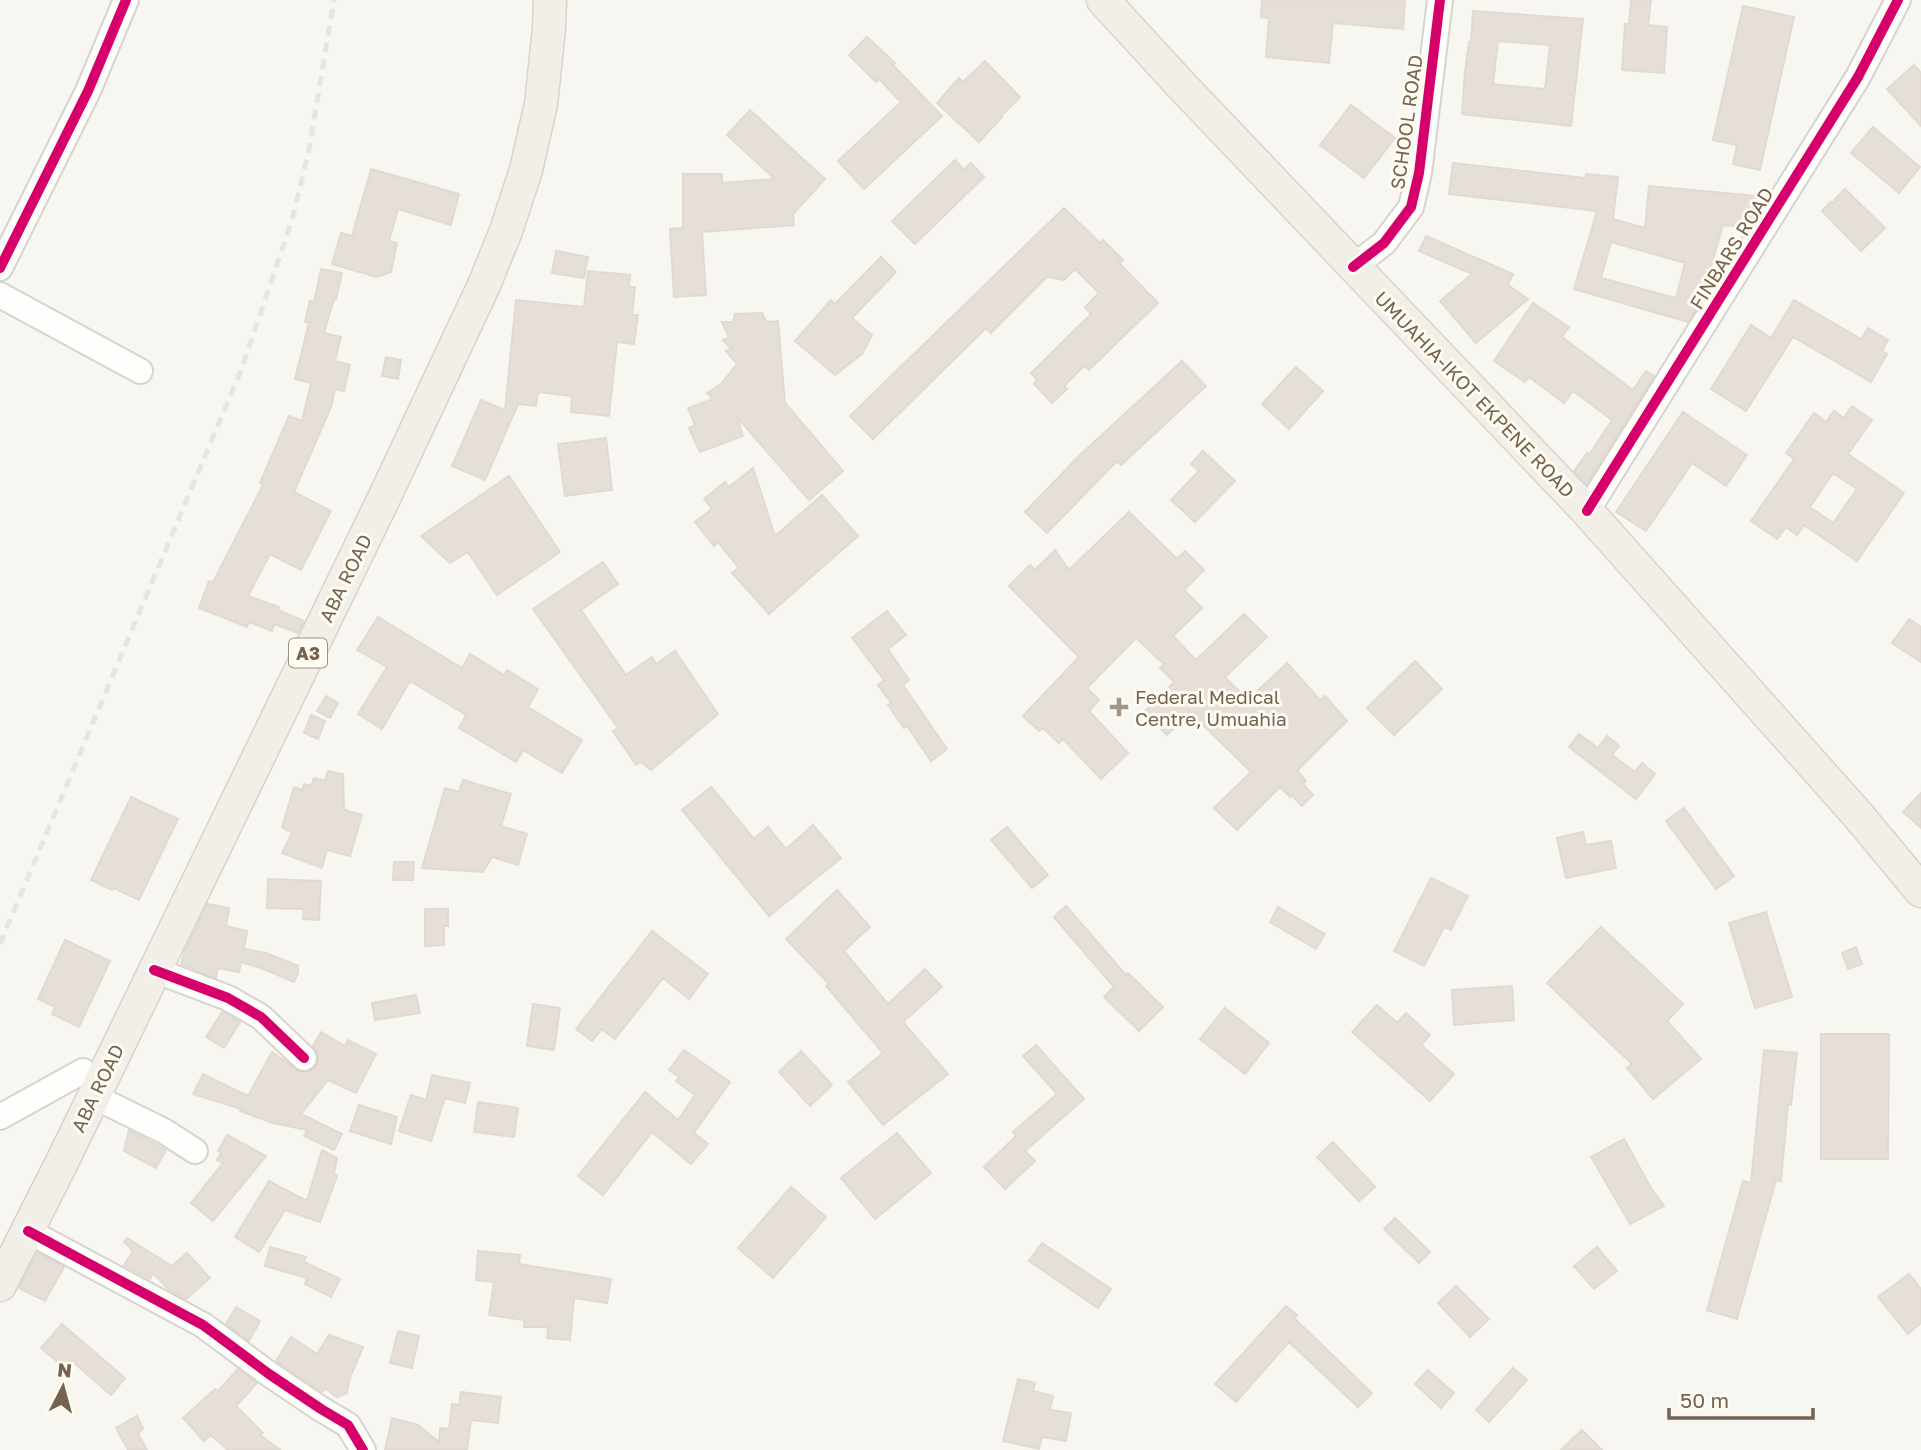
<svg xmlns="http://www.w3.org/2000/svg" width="1921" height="1450" font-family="'Golos Text',sans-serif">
	<rect width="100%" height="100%" fill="#f8f6f0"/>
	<path fill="#e5dfd7" stroke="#e0dad2" stroke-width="2" fill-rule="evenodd" d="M 1262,0 L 1405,0 L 1403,29 L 1333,23 L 1329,63 L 1266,57 L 1269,18 L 1261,17 Z
		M 1631,0 L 1651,0 L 1648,25 L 1667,27 L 1664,73 L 1622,70 L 1625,24 L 1629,24 Z
		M 1743,6 L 1794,17 L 1760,170 L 1733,164 L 1737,145 L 1713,140 Z
		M 1473,11 L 1583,19 L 1571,126 L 1462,114 L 1465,71 L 1469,42 L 1471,42 ZM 1498,41 L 1550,45 L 1545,89 L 1493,84 Z
		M 867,37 L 895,63 L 893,65 L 942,116 L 864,189 L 838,161 L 901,102 L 879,79 L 876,82 L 849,55 Z
		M 985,61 L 1020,97 L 1001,116 L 1002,117 L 979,142 L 937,103 L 959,78 L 963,82 Z
		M 1914,65 L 1921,73 L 1921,126 L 1887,89 Z
		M 1351,105 L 1395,138 L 1364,178 L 1320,145 Z
		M 750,110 L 825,179 L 793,214 L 794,225 L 702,232 L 706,295 L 674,297 L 670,229 L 683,228 L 683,174 L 722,174 L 722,183 L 775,179 L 727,135 Z
		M 1873,127 L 1920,167 L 1899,193 L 1851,153 Z
		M 955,160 L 964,170 L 971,163 L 984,177 L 915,244 L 892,221 Z
		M 1453,163 L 1585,178 L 1586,174 L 1618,177 L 1613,219 L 1645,228 L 1649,186 L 1756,196 L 1754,215 L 1746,227 L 1723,225 L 1701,300 L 1688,322 L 1574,289 L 1597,211 L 1449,194 ZM 1611,242 L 1685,263 L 1676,298 L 1601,278 Z
		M 371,169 L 459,194 L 451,225 L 398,209 L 389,241 L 397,243 L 391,272 L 377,277 L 332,264 L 341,233 L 352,236 Z
		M 1845,189 L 1885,228 L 1861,251 L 1822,211 L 1831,202 L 1834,203 L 1835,199 Z
		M 1064,208 L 1100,243 L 1103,240 L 1123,260 L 1119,263 L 1158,303 L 1089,370 L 1084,366 L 1064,386 L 1067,389 L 1052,403 L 1034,384 L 1037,380 L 1031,373 L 1091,314 L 1085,307 L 1099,293 L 1075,269 L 1064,280 L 1047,277 L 991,333 L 986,328 L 873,439 L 850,416 Z
		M 1426,236 L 1513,274 L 1508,285 L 1528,299 L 1476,343 L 1440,301 L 1472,274 L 1419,251 Z
		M 556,251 L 588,257 L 584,278 L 552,273 Z
		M 881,257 L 896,272 L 852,318 L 872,335 L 862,354 L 835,375 L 795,341 L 831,300 L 835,304 Z
		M 321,269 L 342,273 L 336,299 L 334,299 L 324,333 L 341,337 L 335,361 L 350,365 L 344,391 L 335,389 L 331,407 L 294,492 L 331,511 L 301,570 L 270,554 L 248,596 L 279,607 L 278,610 L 304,621 L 298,633 L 274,624 L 272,631 L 249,622 L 247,627 L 199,608 L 209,581 L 213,582 L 263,485 L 260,483 L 289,416 L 302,421 L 311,383 L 295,379 L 309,323 L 305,322 L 310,301 L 314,302 Z
		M 588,271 L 630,275 L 629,287 L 635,287 L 632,315 L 638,315 L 634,344 L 617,342 L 609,416 L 571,412 L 572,396 L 538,392 L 536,406 L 518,404 L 485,480 L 452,466 L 481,400 L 505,410 L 516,300 L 584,307 Z
		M 1794,300 L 1861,339 L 1868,328 L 1888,340 L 1882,351 L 1887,354 L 1871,382 L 1793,337 L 1746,411 L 1711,389 L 1751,325 L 1771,338 Z
		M 1533,303 L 1569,327 L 1562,337 L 1633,390 L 1646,371 L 1654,376 L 1586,484 L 1574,471 L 1587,453 L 1589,455 L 1612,420 L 1573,391 L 1564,403 L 1529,377 L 1525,382 L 1494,361 Z
		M 762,313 L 766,322 L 778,321 L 785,403 L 843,471 L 809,500 L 737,417 L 743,436 L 700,452 L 689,428 L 695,425 L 688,408 L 713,399 L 707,393 L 721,384 L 737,364 L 726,351 L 732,350 L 723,340 L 729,338 L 722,322 L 733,322 L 735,314 Z
		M 386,357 L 401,360 L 398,379 L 382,376 Z
		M 1182,361 L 1206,386 L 1121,465 L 1117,461 L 1047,533 L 1025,512 L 1079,456 Z
		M 1296,367 L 1323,391 L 1289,429 L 1262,404 Z
		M 1852,406 L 1872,420 L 1848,454 L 1904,493 L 1857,561 L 1804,525 L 1797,535 L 1786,527 L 1777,539 L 1751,521 L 1794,459 L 1786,453 L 1814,413 L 1826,422 L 1834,411 L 1844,418 ZM 1833,473 L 1857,489 L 1833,523 L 1810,507 Z
		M 1683,412 L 1747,455 L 1726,486 L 1692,463 L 1646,531 L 1616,512 Z
		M 606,438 L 612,490 L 565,496 L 558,444 Z
		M 1203,451 L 1235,481 L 1195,522 L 1171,500 L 1199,471 L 1191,464 Z
		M 753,468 L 775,536 L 822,495 L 858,536 L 769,614 L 732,573 L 739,568 L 718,542 L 714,546 L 695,522 L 712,509 L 704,499 L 725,482 L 729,487 Z
		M 509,476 L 560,552 L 497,595 L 468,552 L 450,563 L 421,536 Z
		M 1129,512 L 1177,559 L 1185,551 L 1204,570 L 1184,590 L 1202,608 L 1173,636 L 1196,660 L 1244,614 L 1267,637 L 1225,677 L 1248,700 L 1287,663 L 1320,700 L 1325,696 L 1347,721 L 1297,771 L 1306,781 L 1303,784 L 1313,795 L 1302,806 L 1292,795 L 1290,797 L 1280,787 L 1237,830 L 1214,808 L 1251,772 L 1190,712 L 1167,735 L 1144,712 L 1174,682 L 1160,668 L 1164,664 L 1136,638 L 1087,688 L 1099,700 L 1089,711 L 1128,753 L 1101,779 L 1063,739 L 1059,743 L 1043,728 L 1039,731 L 1023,716 L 1079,657 L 1009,586 L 1030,565 L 1035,570 L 1055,550 L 1069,570 Z
		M 603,562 L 618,584 L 581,610 L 626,675 L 652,657 L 656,664 L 675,651 L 718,714 L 651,770 L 641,762 L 636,765 L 613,731 L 618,728 L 533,609 Z
		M 887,611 L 906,635 L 888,649 L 909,680 L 903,685 L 947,749 L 931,761 L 907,726 L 904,728 L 888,705 L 891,703 L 878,685 L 884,680 L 852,638 Z
		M 378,617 L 462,668 L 470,654 L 504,675 L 507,670 L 538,689 L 528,707 L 582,740 L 562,773 L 523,750 L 516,762 L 459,728 L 466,715 L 410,681 L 382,729 L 358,714 L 387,667 L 357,650 Z
		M 1909,619 L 1921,627 L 1921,662 L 1892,643 Z
		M 1415,661 L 1442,689 L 1394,735 L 1367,708 Z
		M 326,696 L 338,703 L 330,718 L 317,711 Z
		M 311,715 L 325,721 L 318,739 L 304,733 Z
		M 1579,734 L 1598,748 L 1607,736 L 1619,746 L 1612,755 L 1635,772 L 1642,763 L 1655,774 L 1636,799 L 1569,747 Z
		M 328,771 L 343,774 L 344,810 L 362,815 L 350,856 L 327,850 L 322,868 L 282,853 L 292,833 L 282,827 L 294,787 L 302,790 L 304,784 L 311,786 L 314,778 L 325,781 Z
		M 463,780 L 511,794 L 501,826 L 527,834 L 518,865 L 492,857 L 483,872 L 422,868 L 445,788 L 459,792 Z
		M 711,787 L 754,839 L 768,827 L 786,849 L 813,825 L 841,858 L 769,916 L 682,810 Z
		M 1921,793 L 1921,828 L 1903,812 Z
		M 131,797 L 178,819 L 139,900 L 114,888 L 112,890 L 91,880 Z
		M 1684,808 L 1734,876 L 1716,889 L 1666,821 Z
		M 1007,827 L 1048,875 L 1032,888 L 991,840 Z
		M 1583,832 L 1586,845 L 1611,841 L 1616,868 L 1566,878 L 1557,838 Z
		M 394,862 L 414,862 L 413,880 L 393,880 Z
		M 1431,878 L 1468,896 L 1451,930 L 1444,927 L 1424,966 L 1394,951 Z
		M 268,879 L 321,881 L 319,920 L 303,919 L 304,909 L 267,908 Z
		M 837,890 L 870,927 L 844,951 L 888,1004 L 925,969 L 942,987 L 903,1022 L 948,1074 L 883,1125 L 848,1082 L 883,1053 L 826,986 L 829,984 L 786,939 Z
		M 207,904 L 229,908 L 226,926 L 247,931 L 244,949 L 266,953 L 298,966 L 298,973 L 294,982 L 261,968 L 241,962 L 239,972 L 218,968 L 216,978 L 181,964 L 185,951 Z
		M 1066,906 L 1126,975 L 1128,973 L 1163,1007 L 1139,1031 L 1104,997 L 1114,987 L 1054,917 Z
		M 1278,907 L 1325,934 L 1316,949 L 1270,922 Z
		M 425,909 L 448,909 L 448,926 L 444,926 L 444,945 L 425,946 Z
		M 1766,912 L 1792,997 L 1755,1008 L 1729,923 Z
		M 1601,927 L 1683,1004 L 1667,1021 L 1701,1059 L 1653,1099 L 1627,1068 L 1632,1064 L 1547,983 Z
		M 652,931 L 708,974 L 689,999 L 663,978 L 615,1039 L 602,1029 L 592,1041 L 576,1029 Z
		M 65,940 L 110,961 L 79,1027 L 52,1014 L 55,1007 L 38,999 Z
		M 1856,947 L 1862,964 L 1848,969 L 1842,953 Z
		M 1512,986 L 1514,1020 L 1454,1025 L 1452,990 Z
		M 416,995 L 420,1013 L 375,1020 L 372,1003 Z
		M 533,1004 L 560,1008 L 554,1050 L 527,1046 Z
		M 1377,1005 L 1397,1023 L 1406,1013 L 1430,1035 L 1421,1045 L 1454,1074 L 1430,1101 L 1352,1032 Z
		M 1225,1008 L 1269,1043 L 1245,1074 L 1200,1039 Z
		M 222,1012 L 240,1022 L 224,1048 L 206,1037 Z
		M 321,1032 L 345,1046 L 348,1040 L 376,1054 L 356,1093 L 328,1080 L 301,1114 L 342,1134 L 334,1150 L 304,1136 L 307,1130 L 273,1123 L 240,1111 L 241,1109 L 193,1094 L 203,1074 L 248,1096 L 272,1052 L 300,1072 L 309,1072 L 315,1068 L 318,1062 L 318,1053 L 313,1046 Z
		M 1821,1034 L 1889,1034 L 1888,1159 L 1821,1159 Z
		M 1036,1045 L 1084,1099 L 1025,1151 L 1035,1161 L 1005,1189 L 984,1167 L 1016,1136 L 1013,1132 L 1057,1094 L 1023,1056 Z
		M 684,1050 L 730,1082 L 694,1133 L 708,1144 L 691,1164 L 652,1132 L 603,1195 L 578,1176 L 645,1092 L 678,1120 L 695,1095 L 676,1081 L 679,1077 L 669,1070 Z
		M 1764,1050 L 1797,1053 L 1791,1105 L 1788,1104 L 1781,1181 L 1776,1180 L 1737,1319 L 1707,1310 L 1743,1181 L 1751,1183 Z
		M 801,1051 L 832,1085 L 810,1106 L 779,1072 Z
		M 432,1075 L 470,1083 L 465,1103 L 445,1098 L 431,1141 L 399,1131 L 411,1095 L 426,1100 Z
		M 478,1102 L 518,1108 L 514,1137 L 474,1132 Z
		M 359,1105 L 397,1117 L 391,1144 L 350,1131 Z
		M 129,1130 L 166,1150 L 156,1168 L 124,1151 Z
		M 897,1133 L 931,1173 L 875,1219 L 841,1178 Z
		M 227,1135 L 266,1156 L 213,1221 L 191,1203 L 223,1163 L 217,1160 L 221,1153 L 218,1151 Z
		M 1624,1139 L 1651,1188 L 1664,1206 L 1630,1224 L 1591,1157 Z
		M 1333,1142 L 1375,1187 L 1359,1201 L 1317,1157 Z
		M 322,1150 L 337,1158 L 334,1173 L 337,1176 L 320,1222 L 285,1210 L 259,1252 L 235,1237 L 269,1181 L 307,1201 Z
		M 791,1187 L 826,1217 L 773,1278 L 738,1248 Z
		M 1395,1218 L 1430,1252 L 1419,1263 L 1384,1229 Z
		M 127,1238 L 172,1266 L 187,1253 L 210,1278 L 186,1299 L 168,1289 L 153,1273 L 150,1279 L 124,1265 L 133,1251 L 124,1242 Z
		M 1042,1243 L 1111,1289 L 1098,1308 L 1029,1261 Z
		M 270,1247 L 306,1257 L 304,1262 L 340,1279 L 331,1297 L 305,1284 L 307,1278 L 265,1266 Z
		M 1597,1247 L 1617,1271 L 1594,1289 L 1574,1266 Z
		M 478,1251 L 520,1255 L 519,1264 L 611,1279 L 607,1303 L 574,1298 L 570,1340 L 547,1338 L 548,1327 L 524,1327 L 524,1320 L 489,1315 L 494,1282 L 476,1280 Z
		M 37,1253 L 64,1267 L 45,1301 L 19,1288 Z
		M 1909,1274 L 1921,1289 L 1921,1323 L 1908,1334 L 1878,1297 Z
		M 1456,1286 L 1489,1319 L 1470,1337 L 1438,1303 Z
		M 1286,1306 L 1297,1315 L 1294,1318 L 1372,1393 L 1358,1407 L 1289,1342 L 1236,1402 L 1215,1384 Z
		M 236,1307 L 260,1321 L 249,1341 L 226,1324 Z
		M 62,1324 L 125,1378 L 111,1395 L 73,1362 L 66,1369 L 41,1348 Z
		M 398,1331 L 419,1336 L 412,1368 L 390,1363 Z
		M 329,1335 L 363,1347 L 349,1380 L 347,1393 L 337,1397 L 325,1388 L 322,1392 L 276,1361 L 291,1337 L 317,1354 Z
		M 1513,1368 L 1527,1380 L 1489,1422 L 1476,1410 Z
		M 238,1369 L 257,1383 L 236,1406 L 263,1433 L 260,1435 L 280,1450 L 228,1450 L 211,1435 L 204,1441 L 183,1418 L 215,1389 L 218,1391 Z
		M 1428,1370 L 1454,1393 L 1441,1408 L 1415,1384 Z
		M 1018,1379 L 1035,1383 L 1033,1391 L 1053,1396 L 1050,1410 L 1071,1413 L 1066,1441 L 1042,1437 L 1039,1449 L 1003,1441 Z
		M 461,1392 L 501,1397 L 498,1423 L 471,1420 L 467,1450 L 385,1450 L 392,1418 L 418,1425 L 439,1442 L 440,1428 L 449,1429 L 452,1404 L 459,1405 Z
		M 137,1416 L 143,1428 L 138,1434 L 147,1450 L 128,1450 L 116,1428 Z
		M 1582,1430 L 1602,1450 L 1561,1450 Z"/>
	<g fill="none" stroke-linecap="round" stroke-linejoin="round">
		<defs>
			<path id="minor" d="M 1353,267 L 1384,243 L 1411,207 L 1419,173 L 1440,0
				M 0,268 L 88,91 L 126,0
				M 0,295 L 140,371
				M 1587,511 L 1858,77 L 1898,0
				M 154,970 L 228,998 L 261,1017 L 304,1058
				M 93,1096 L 164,1131 L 195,1151
				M 0,1117 L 83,1071
				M 28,1231 L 203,1325 L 269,1374 L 321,1409 L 348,1425 L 363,1450"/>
			<path id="major" d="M 1103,0 L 1182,86 L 1587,511 L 1857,814 L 1921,891
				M 0,1285 L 63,1160 L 386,494 L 484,285 L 506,231 L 526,170 L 541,104 L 549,29 L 550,0"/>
		</defs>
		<use href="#minor" stroke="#d7d3ce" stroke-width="28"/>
		<use href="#major" stroke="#d9d3cc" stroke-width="35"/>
		<use href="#minor" stroke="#fefefd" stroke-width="24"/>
		<use href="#major" stroke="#f2efe8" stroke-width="32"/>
		<path stroke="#e6e4e6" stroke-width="5" stroke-dasharray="10 7" stroke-linecap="butt" d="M 0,944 L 242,368 L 292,220 L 309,150 L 334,0"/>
		<defs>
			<path id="cycleway" d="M 1353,267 L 1384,243 L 1411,207 L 1419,173 L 1440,0
				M 0,268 L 88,91 L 126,0
				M 1587,511 L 1858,77 L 1898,0
				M 154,970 L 228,998 L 261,1017 L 304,1058
				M 28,1231 L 203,1325 L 269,1374 L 321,1409 L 348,1425 L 363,1450"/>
		</defs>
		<use href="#cycleway" stroke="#fefbf2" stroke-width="15"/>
		<use href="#cycleway" stroke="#d6006c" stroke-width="10"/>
	</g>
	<path fill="#a39688" stroke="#fefbf2" stroke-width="2.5" d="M1115.5 696.5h7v7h7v7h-7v7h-7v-7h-7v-7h7z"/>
	<g text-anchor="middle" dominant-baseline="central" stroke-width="6" stroke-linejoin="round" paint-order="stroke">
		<rect fill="#fefbf2" stroke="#9e9181" stroke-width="2" x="289" y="638.5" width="38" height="29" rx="5"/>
		<g font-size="18" font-weight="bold" fill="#756350">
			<text x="308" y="653">A3</text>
		</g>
		<g font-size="19" fill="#756350" stroke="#fefbf2">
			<text transform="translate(1406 122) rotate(-82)">SCHOOL ROAD</text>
			<text transform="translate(1731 248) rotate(-58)">FINBARS ROAD</text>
			<text transform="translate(1475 394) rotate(46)">UMUAHIA-IKOT EKPENE ROAD</text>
			<text transform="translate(345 578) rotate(-64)">ABA ROAD</text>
			<text transform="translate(97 1088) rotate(-64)">ABA ROAD</text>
		</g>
		<g font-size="19" fill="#756350" stroke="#fefbf2" text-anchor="start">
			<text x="1135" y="696">Federal Medical<tspan x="1135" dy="22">Centre, Umuahia</tspan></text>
		</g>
	</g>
	<g transform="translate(63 1387) rotate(6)" stroke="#fefbf2" stroke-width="5" paint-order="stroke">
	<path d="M0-5L12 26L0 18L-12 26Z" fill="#756350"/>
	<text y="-10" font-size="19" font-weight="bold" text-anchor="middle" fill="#756350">N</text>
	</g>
	<path d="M1669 1408v10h144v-10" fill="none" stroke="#756350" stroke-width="3.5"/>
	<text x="1680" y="1408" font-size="21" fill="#756350" stroke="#fefbf2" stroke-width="5" paint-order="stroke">50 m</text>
</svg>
